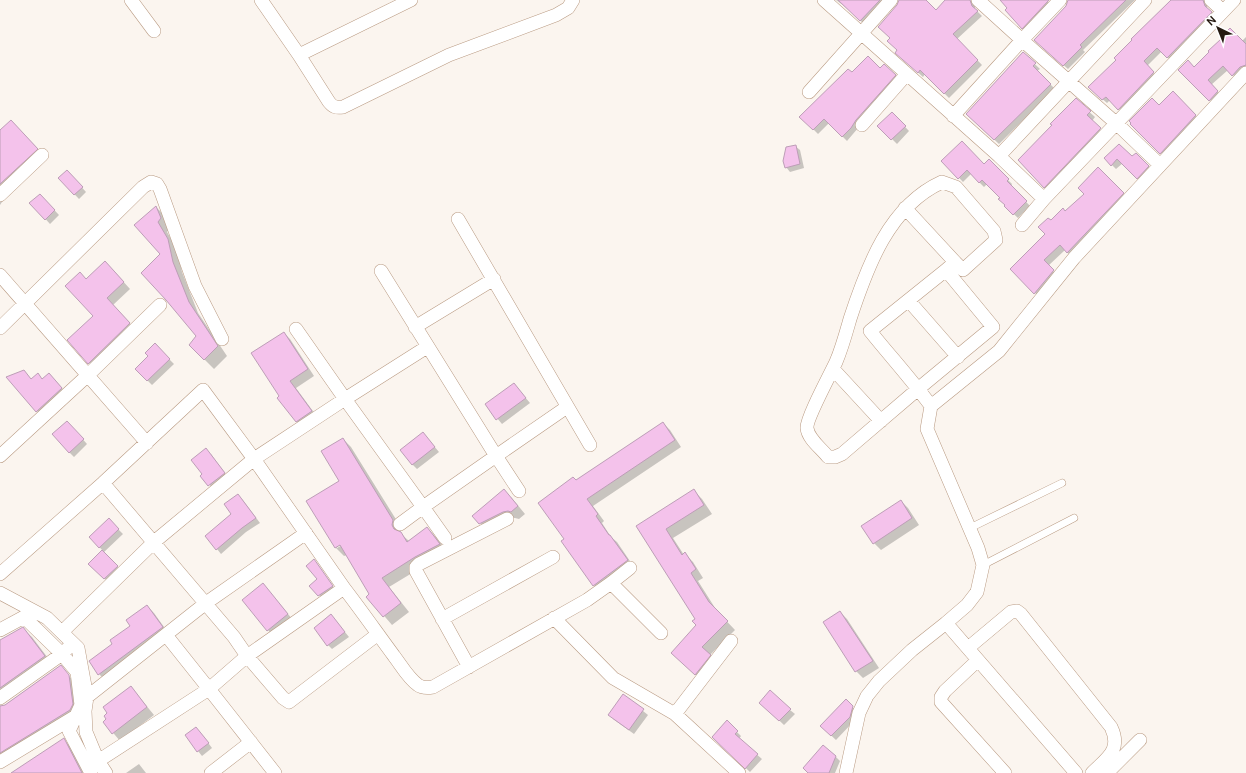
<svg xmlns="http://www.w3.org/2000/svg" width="1246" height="773" font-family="'DM Sans',sans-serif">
	<rect width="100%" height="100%" fill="#fbf5ef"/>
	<path fill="#0003" fill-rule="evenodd" d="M 836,0 L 889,0 L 865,25 L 848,9 Z
		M 899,0 L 925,0 L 936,11 L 947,0 L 970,0 L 975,4 L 975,9 L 982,16 L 957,39 L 982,65 L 949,98 L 925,74 L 923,77 L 901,57 L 899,50 L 891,38 Z
		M 1001,0 L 1046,0 L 1051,5 L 1026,32 Z
		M 1069,0 L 1135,0 L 1083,50 L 1085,52 L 1068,69 L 1039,43 L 1067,6 Z
		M 1171,0 L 1208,0 L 1207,8 L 1215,16 L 1172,62 L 1162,51 L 1147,66 L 1157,77 L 1123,113 L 1110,100 L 1107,103 L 1093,91 L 1133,40 L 1132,39 Z
		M 1246,37 L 1246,71 L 1237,79 L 1228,70 L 1211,85 L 1222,96 L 1214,104 L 1180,70 L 1195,68 L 1242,41 Z
		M 1023,53 L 1040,69 L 1037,71 L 1055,89 L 999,144 L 967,114 Z
		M 880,69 L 895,75 L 899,80 L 847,141 L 829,123 L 818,134 L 801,117 L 852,74 Z
		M 1173,92 L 1200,120 L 1165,157 L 1131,124 L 1159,106 Z
		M 1076,100 L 1095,117 L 1092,121 L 1105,134 L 1050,192 L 1044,187 Z
		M 892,113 L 909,131 L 897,144 L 879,126 Z
		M 20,130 L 46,158 L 4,199 L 0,205 L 0,131 Z
		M 795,146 L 800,150 L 804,168 L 790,172 L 786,167 Z
		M 1136,154 L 1153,171 L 1142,182 L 1123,163 L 1116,169 L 1105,158 L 1132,158 Z
		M 943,161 L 984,165 L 989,161 L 1012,184 L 1011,186 L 1030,206 L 1018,218 L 1005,206 L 1006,205 L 1001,198 L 987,184 L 984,187 L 971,174 L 963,182 Z
		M 1098,168 L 1128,199 L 1073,258 L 1065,250 L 1048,266 L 1058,276 L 1040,298 L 1011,269 L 1046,234 L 1051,221 L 1065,212 L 1085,194 Z
		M 67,171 L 86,192 L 79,199 L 59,178 Z
		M 40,195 L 59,215 L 50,224 L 31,203 Z
		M 156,207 L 165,216 L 170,228 L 167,232 L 177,249 L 182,272 L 198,313 L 227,356 L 214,369 L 190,345 L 197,336 L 162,254 Z
		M 112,269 L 130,289 L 113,305 L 136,330 L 95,369 L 89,363 L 95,316 L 87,280 Z
		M 284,333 L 290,339 L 314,376 L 296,388 L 318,418 L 303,428 L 296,421 L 281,397 Z
		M 155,345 L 174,364 L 152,385 L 136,369 L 149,356 Z
		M 32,380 L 56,381 L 68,395 L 44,418 L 37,411 Z
		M 514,384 L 530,403 L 502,424 L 486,405 Z
		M 663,423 L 670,430 L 681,447 L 593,506 L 604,521 L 602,523 L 611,537 L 617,542 L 634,567 L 600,592 L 594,585 L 566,539 L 576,481 Z
		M 71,426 L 87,444 L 74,457 L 69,452 Z
		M 423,433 L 439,452 L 417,469 L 412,464 Z
		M 343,439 L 351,447 L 402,529 L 400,533 L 409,541 L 427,528 L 436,537 L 448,553 L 422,567 L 389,587 L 409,612 L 392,625 L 368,597 L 371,594 L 347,555 L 344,556 L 336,548 L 308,501 L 340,481 ZM 344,544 L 337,548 L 337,546 Z
		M 211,454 L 228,478 L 214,490 L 202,476 L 204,474 Z
		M 694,491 L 702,499 L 712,514 L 673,538 L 684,555 L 685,554 L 693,562 L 703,578 L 698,581 L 717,611 L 735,630 L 710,655 L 718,663 L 704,682 L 680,661 L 697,625 L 696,619 L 638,526 Z
		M 511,497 L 525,514 L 519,519 L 515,518 L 511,518 L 487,530 L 474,516 Z
		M 242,499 L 260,523 L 246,532 L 221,554 L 217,549 L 233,514 Z
		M 901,501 L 908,508 L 919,525 L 881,550 L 874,543 Z
		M 113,524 L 123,534 L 103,553 L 122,571 L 109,583 L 90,564 L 103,551 L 90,537 Z
		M 314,560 L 336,590 L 323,599 L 310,586 L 319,579 Z
		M 263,585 L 294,621 L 274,637 L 268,630 Z
		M 147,606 L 154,613 L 169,634 L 106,681 L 99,674 L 114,644 L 132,626 Z
		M 840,612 L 847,619 L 879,668 L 863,678 L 856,671 L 824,622 Z
		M 331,615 L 349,637 L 332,649 L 328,645 Z
		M 22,628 L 32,637 L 54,666 L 5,701 L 0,706 L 5,705 L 60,666 L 78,686 L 82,713 L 0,762 L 0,641 Z
		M 131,687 L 154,715 L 120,741 L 104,722 Z
		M 623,695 L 648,715 L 634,734 L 613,719 Z
		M 846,700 L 857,712 L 854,721 L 836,740 L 821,726 Z
		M 765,707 L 790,710 L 795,714 L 784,725 Z
		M 727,722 L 741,736 L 739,739 L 762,759 L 750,772 L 713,737 Z
		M 200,732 L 212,748 L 202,756 L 198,751 Z
		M 64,740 L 73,749 L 86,773 L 13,773 Z
		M 835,756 L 840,761 L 835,773 L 809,773 Z
		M 139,764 L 146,773 L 126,773 Z"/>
	<path fill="#f4c2eb" stroke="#bd9eb7" d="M 838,0 L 880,0 L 860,21 Z
		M 899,0 L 926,0 L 936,10 L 945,0 L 970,0 L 972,6 L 978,11 L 953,34 L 978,60 L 944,94 L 920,70 L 918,73 L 895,53 L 897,50 L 887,41 L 890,38 L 878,27 L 897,5 Z
		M 1000,0 L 1049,0 L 1022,29 L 1005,10 L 1007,8 Z
		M 1068,0 L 1126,0 L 1080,45 L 1082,47 L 1063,66 L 1034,40 L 1066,6 Z
		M 1171,0 L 1203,0 L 1205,6 L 1212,12 L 1167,58 L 1157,48 L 1144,61 L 1154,72 L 1118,110 L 1106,97 L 1102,100 L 1088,87 L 1116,60 L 1114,58 L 1132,40 L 1131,39 Z
		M 1230,28 L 1246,44 L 1246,65 L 1240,67 L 1232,76 L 1223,66 L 1208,80 L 1218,91 L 1209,101 L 1178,70 L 1188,60 L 1194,67 L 1209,52 L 1208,51 L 1221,39 L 1220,38 Z
		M 1023,52 L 1036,63 L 1033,66 L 1051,84 L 994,140 L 966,114 Z
		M 868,56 L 880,68 L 884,64 L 896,75 L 856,120 L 851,128 L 842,137 L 824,119 L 813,130 L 799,117 L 848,69 L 852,72 Z
		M 1173,91 L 1196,115 L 1160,154 L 1130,124 L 1131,123 L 1129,121 L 1152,98 L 1159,105 Z
		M 1076,98 L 1091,111 L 1087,115 L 1101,128 L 1044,188 L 1018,160 L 1052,125 L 1050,124 Z
		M 892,112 L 906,126 L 891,140 L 877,126 Z
		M 11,120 L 38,149 L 0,184 L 0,130 Z
		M 962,141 L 984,164 L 989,159 L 1009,179 L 1007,181 L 1027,201 L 1013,215 L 1004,206 L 1005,205 L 998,199 L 1000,198 L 982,180 L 979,183 L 967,170 L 958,179 L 941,161 Z
		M 1119,144 L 1132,156 L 1136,153 L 1149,166 L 1137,179 L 1117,159 L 1111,166 L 1104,158 Z
		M 796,145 L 800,164 L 785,168 L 783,161 L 786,147 Z
		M 1098,167 L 1124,193 L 1067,253 L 1060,245 L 1044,260 L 1054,270 L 1034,294 L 1010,269 L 1045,234 L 1038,227 L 1048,218 L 1051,220 L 1063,208 L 1065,211 L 1084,194 L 1078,188 Z
		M 67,170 L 83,187 L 74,195 L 58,178 Z
		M 40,194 L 55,210 L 45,220 L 29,203 Z
		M 156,206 L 161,218 L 158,222 L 168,239 L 173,262 L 189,302 L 218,346 L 204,360 L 189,345 L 196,336 L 166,300 L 141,273 L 160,254 L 134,225 Z
		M 105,261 L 124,282 L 107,298 L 130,323 L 88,364 L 67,340 L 93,316 L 65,286 L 80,272 L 86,279 Z
		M 284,332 L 308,369 L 290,381 L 312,411 L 296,422 L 277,398 L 279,396 L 251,353 Z
		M 155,343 L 170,359 L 147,381 L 135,369 L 148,356 L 145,353 Z
		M 24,370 L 31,379 L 38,373 L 42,379 L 49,373 L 62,388 L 36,412 L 6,377 Z
		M 514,383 L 526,398 L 496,420 L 485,404 Z
		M 67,421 L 84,439 L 69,453 L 52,434 Z
		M 663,422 L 675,440 L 587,499 L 598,514 L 596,516 L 609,535 L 610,535 L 628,560 L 593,586 L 561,541 L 564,539 L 538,503 L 573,477 L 576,480 Z
		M 423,432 L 435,447 L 412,465 L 400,450 Z
		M 343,438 L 393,520 L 392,525 L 394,529 L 401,532 L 407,542 L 427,527 L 440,544 L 415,557 L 382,578 L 401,603 L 383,617 L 366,597 L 369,594 L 340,545 L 335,548 L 306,501 L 339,481 L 321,451 Z
		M 206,448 L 225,473 L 208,486 L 200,476 L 202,474 L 191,460 Z
		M 504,489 L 518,506 L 511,512 L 508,511 L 503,512 L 479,524 L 472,516 Z
		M 694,489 L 704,505 L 666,529 L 682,555 L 685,552 L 696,569 L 691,573 L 709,602 L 728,621 L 702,647 L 711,655 L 695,675 L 671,653 L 696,625 L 692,621 L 695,619 L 636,526 Z
		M 238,494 L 256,518 L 242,528 L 216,550 L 205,536 L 231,514 L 224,504 Z
		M 901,500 L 912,518 L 873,544 L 861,526 Z
		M 109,518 L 119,529 L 99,548 L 89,537 Z
		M 102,550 L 118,566 L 104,579 L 88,564 Z
		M 314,559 L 333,586 L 318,596 L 309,586 L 317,579 L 306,566 Z
		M 263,583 L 288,614 L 267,631 L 242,600 Z
		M 147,605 L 163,627 L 98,675 L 89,661 L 112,644 L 110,640 L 130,626 L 126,620 Z
		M 840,611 L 873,661 L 855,672 L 823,622 Z
		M 331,614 L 345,632 L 327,646 L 314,628 Z
		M 23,627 L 45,656 L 0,688 L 0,640 Z
		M 61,665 L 69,675 L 73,704 L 70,710 L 0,753 L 0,706 L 5,705 Z
		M 131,686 L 147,707 L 112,734 L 103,722 L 106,719 L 104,716 L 107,713 L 103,707 Z
		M 770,690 L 791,709 L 779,721 L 759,703 Z
		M 623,694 L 644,709 L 629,730 L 608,715 Z
		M 846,699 L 853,706 L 850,717 L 831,736 L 820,726 Z
		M 727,720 L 738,731 L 735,734 L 758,754 L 745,769 L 712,737 Z
		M 196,727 L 209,743 L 197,752 L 185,735 Z
		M 64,738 L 82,773 L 11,773 Z
		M 823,745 L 836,756 L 829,773 L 808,773 L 803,768 Z"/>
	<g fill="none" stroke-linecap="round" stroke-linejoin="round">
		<defs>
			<path id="service" d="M 970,528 L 1062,483
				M 983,565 L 1074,518"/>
			<path id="minor" d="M 131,0 L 154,31
				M 261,0 L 299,55 L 329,102 C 333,107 336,108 343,107 L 449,55 L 556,15 L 568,8 L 573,0
				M 824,0 L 999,156 L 1044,199
				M 978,0 L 1022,40 L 1060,0
				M 1211,0 L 1223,11
				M 299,55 L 411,0
				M 809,92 L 891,0
				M 953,116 L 1022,40 L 1117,124 L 1159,164
				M 862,125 L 906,75
				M 999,156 L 1145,0
				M 0,195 L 42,155
				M 905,208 L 955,262
				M 458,219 L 590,445
				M 1022,225 L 1044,199 L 1234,0
				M 0,275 L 147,443
				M 909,301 L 958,357
				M 415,327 L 494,279
				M 0,328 L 143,187 L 151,182 L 157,184 L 160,189 L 195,286 L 222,339
				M 296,329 L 345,399 L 427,347
				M 833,369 L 881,421
				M 931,406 C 912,380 890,356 870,331 L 946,270 L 993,327 L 918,389 L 842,454 L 835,457 L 828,457 C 821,448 808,439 807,428 C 806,419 831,373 836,362 C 842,348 846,333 850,319 C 867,267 889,206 942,182 L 956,187 L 994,231 L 996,240 L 963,270 L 955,262 L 946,270
				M 0,456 L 88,375 L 160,305
				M 103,483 L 234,637 L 247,656 L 209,689 L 275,773
				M 519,491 L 496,456 L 567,407
				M 400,524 L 423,507 L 445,538
				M 0,574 L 103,483 L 203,390 L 254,459 L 344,588
				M 611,583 L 661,633
				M 0,593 L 47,618 L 78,648 L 87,697 L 85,711 L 86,732 L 98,761 L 106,773
				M 24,617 L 62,654 L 77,672 L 81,705 L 69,731 L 91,773
				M 554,618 L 613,678 L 675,714 L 739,773
				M 442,619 L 553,557
				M 946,623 L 1076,773
				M 0,630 L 24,617
				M 62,632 L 154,542 L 254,459 L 345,399 L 423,507 L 496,456 L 381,271
				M 378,634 L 289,702 L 283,698 L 247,656 L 344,588 C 361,610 377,633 394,656 C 401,665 408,678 418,685 C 422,688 427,688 433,687 L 587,600 L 611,583 L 630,568
				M 968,648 L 1011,612 L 1017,611 L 1021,614 L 1111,727 C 1122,750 1107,758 1092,773
				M 978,660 L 945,691 L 941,697 L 941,702 L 1005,773
				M 469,667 L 416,571 L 416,567 L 419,564 L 507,519
				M 87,697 L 206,603 L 306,533
				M 0,698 L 62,654 L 68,648
				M 675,714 L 731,641
				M 98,761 L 209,689 L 166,635
				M 0,762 L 76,716
				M 211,773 L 251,742
				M 846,773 L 859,713 L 867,696 L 879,681 L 912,650 L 946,623 L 967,605 L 977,592 L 983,565 L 978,548 L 927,429 L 931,406 L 999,351 L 1074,258 L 1246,73
				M 1107,773 L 1140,740"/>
		</defs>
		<use href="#service" stroke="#b99a82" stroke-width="8"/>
		<use href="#minor" stroke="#b99a82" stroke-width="14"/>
		<use href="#service" stroke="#fff" stroke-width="7"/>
		<use href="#minor" stroke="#fff" stroke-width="13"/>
	</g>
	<g transform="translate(1218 28) rotate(317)" stroke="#ffffff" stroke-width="3" paint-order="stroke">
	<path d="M0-3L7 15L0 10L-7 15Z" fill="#251a11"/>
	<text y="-6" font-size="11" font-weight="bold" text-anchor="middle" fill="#251a11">N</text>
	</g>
</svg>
